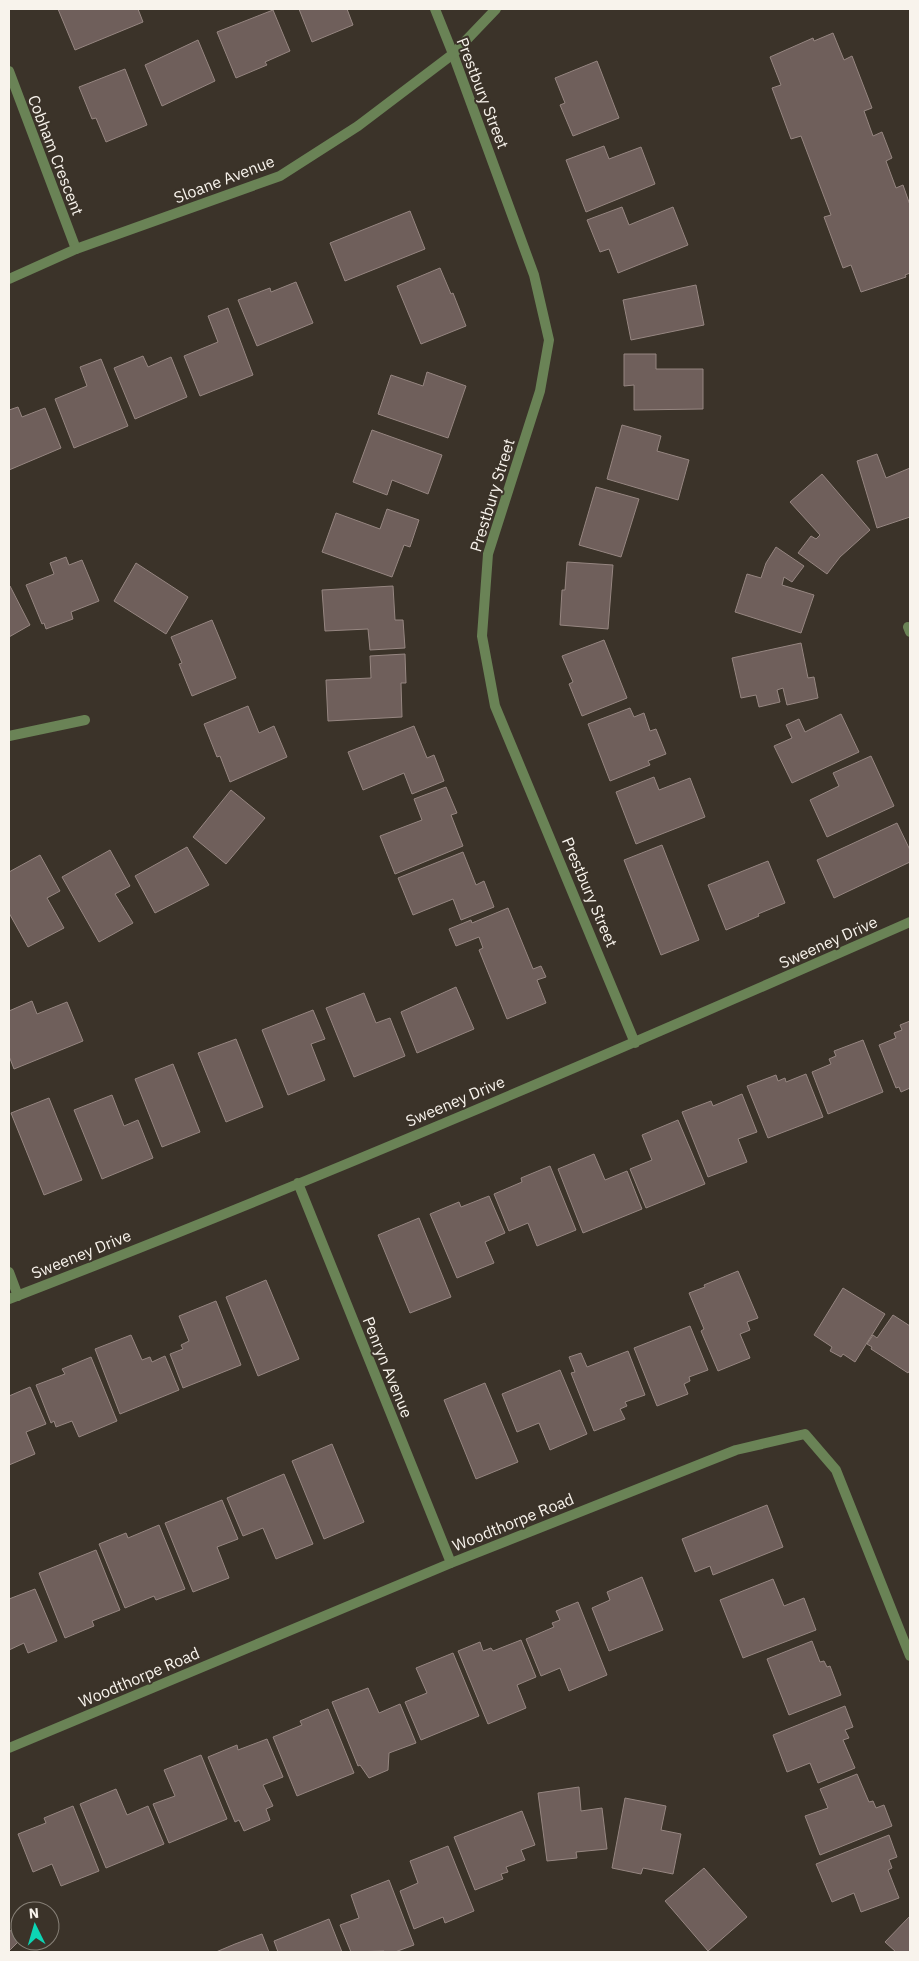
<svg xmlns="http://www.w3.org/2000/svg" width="919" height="1961" font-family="'IBM Plex Sans',sans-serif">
	<rect width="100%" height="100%" fill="#3b3329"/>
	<path fill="#6f5f5b" stroke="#968681" d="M 58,9 L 138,9 L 143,22 L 75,50 Z
		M 299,9 L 347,9 L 353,25 L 312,42 Z
		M 273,10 L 290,51 L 265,62 L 267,65 L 236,78 L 217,32 Z
		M 833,33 L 844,60 L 852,56 L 872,108 L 864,111 L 873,136 L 882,132 L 892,158 L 886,161 L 896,188 L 903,185 L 910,205 L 910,273 L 905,275 L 906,277 L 861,292 L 851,265 L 843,268 L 824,217 L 831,215 L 801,136 L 791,139 L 772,88 L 781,85 L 770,57 L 813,38 L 814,41 Z
		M 198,40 L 215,81 L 162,106 L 145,65 Z
		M 597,61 L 619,118 L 573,136 L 560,105 L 565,103 L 555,78 Z
		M 125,69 L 147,125 L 106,142 L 96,118 L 92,119 L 79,87 Z
		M 604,146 L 609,159 L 641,147 L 655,184 L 586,212 L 566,160 Z
		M 622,207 L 629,225 L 673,207 L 688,245 L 618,273 L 609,249 L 600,252 L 587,220 Z
		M 410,211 L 425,249 L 345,281 L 330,243 Z
		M 440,268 L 451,294 L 453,293 L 466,326 L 421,344 L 397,286 Z
		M 296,282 L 313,323 L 257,346 L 238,300 L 270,288 L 271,292 Z
		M 696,285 L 704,325 L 631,340 L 623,300 Z
		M 228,308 L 253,375 L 200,396 L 184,356 L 218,342 L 208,316 Z
		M 624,354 L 656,354 L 656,369 L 703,369 L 703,409 L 634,410 L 634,385 L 624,386 Z
		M 143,356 L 148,367 L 171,357 L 187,397 L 135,419 L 114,368 Z
		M 101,359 L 128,426 L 74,448 L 55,399 L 87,386 L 80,367 Z
		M 427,372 L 466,386 L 448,438 L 378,414 L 391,375 L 423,386 Z
		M 18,407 L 22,417 L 45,408 L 61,448 L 9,470 L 9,410 Z
		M 622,425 L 661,436 L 657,451 L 689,460 L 678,500 L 607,479 Z
		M 372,430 L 442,455 L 428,494 L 392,480 L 387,495 L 353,482 Z
		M 877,454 L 886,478 L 910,468 L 910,517 L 877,528 L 857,461 Z
		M 822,474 L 870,530 L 840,557 L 827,574 L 798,553 L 811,536 L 816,539 L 820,535 L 790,502 Z
		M 596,487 L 639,499 L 621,557 L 579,545 Z
		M 387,509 L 419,520 L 410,547 L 404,545 L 392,577 L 322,552 L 336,513 L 380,529 Z
		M 776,547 L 804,566 L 792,582 L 784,577 L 782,585 L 814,595 L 801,633 L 735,612 L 747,574 L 761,578 L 766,563 Z
		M 66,557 L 69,565 L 82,560 L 99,601 L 71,612 L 73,619 L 46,629 L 44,623 L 42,624 L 26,585 L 54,574 L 50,563 Z
		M 567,562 L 613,565 L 608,629 L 560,625 L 562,590 L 565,590 Z
		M 136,563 L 188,597 L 166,634 L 114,601 Z
		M 10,586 L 30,625 L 9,637 L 9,587 Z
		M 393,586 L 395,620 L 403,620 L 405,648 L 370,650 L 368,629 L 325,631 L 322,590 Z
		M 212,620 L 236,678 L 192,696 L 179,664 L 182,663 L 171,637 Z
		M 604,640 L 627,698 L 582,716 L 569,684 L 573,682 L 562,656 Z
		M 801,643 L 808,678 L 814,677 L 818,698 L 787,705 L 783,688 L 777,690 L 780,702 L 759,707 L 756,695 L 741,698 L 732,658 Z
		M 405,654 L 406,683 L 401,683 L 402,717 L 328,721 L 326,680 L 371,678 L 370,656 Z
		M 248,706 L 259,733 L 274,726 L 287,757 L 230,782 L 220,756 L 217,757 L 204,724 Z
		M 630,708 L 634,717 L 644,713 L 650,731 L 656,729 L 666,754 L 648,761 L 650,765 L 610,781 L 588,724 Z
		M 841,714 L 859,752 L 792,783 L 774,746 L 792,738 L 786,725 L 799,719 L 805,732 Z
		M 414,726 L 427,758 L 434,755 L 444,781 L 412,794 L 404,773 L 363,790 L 348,752 Z
		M 871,756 L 894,806 L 827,837 L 810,800 L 839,786 L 833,773 Z
		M 654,777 L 659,790 L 690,778 L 705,817 L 636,844 L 616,792 Z
		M 446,787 L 457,813 L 451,815 L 463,846 L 395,874 L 380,836 L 422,820 L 414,799 Z
		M 231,790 L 265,818 L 226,864 L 193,837 Z
		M 897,823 L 910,850 L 910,862 L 834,898 L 817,860 Z
		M 662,845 L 699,940 L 661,955 L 624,860 Z
		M 187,847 L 209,885 L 155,913 L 135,876 Z
		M 110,850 L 130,886 L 115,894 L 133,923 L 99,942 L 62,877 Z
		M 463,852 L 476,885 L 484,881 L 494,907 L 461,920 L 453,899 L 413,915 L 398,878 Z
		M 40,855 L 60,891 L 47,898 L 64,928 L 28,947 L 9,913 L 9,872 Z
		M 768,861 L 785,903 L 758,914 L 759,916 L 726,930 L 708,885 Z
		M 508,908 L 533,969 L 541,966 L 546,977 L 537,980 L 546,1003 L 507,1019 L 479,950 L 483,948 L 479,937 L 456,946 L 449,929 L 471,920 L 472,923 Z
		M 456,987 L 474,1029 L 417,1053 L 401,1012 Z
		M 364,993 L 376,1023 L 390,1018 L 405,1056 L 354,1077 L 326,1008 Z
		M 32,1001 L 37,1014 L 67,1002 L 83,1041 L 14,1069 L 9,1056 L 9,1011 Z
		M 313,1010 L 325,1039 L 311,1044 L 325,1080 L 288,1095 L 262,1030 Z
		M 910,1021 L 910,1088 L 901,1092 L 899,1087 L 896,1088 L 879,1045 L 896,1038 L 894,1033 L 902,1030 L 900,1025 Z
		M 236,1039 L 263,1107 L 226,1122 L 198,1053 Z
		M 863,1040 L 883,1092 L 828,1114 L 812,1072 L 831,1064 L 829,1059 L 836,1056 L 834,1051 Z
		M 173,1064 L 200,1132 L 162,1147 L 135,1079 Z
		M 806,1074 L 823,1117 L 768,1138 L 747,1086 L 776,1075 L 778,1081 L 785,1078 L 786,1082 Z
		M 742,1094 L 757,1132 L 738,1139 L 747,1162 L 708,1177 L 682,1112 L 711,1101 L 713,1106 Z
		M 112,1095 L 124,1126 L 138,1120 L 153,1158 L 102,1179 L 74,1110 Z
		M 49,1098 L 82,1180 L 44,1195 L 11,1113 Z
		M 678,1120 L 705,1184 L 646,1208 L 630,1169 L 652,1160 L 642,1135 Z
		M 594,1154 L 605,1180 L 627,1171 L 642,1209 L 583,1233 L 558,1169 Z
		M 550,1166 L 576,1230 L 537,1246 L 528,1223 L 509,1231 L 494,1194 L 522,1182 L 521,1178 Z
		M 489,1196 L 505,1233 L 485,1242 L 494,1263 L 457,1278 L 430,1214 L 459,1202 L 461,1207 Z
		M 419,1218 L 451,1297 L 410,1313 L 378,1235 Z
		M 738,1271 L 758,1318 L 747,1322 L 750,1330 L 740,1334 L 750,1358 L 718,1371 L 701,1331 L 704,1329 L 689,1293 L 705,1287 L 704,1285 Z
		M 266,1280 L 299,1359 L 258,1376 L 226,1297 Z
		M 843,1288 L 885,1314 L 855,1362 L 843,1354 L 841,1357 L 830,1351 L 832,1347 L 814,1335 Z
		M 216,1301 L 241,1365 L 183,1388 L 170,1354 L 183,1349 L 181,1345 L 189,1341 L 179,1316 Z
		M 893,1315 L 910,1326 L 910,1370 L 908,1373 L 871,1349 L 872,1347 L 867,1344 L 873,1335 L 877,1338 Z
		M 690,1326 L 708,1370 L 689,1377 L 690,1381 L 684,1384 L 688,1394 L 657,1406 L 634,1348 Z
		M 131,1335 L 142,1360 L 150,1357 L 152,1362 L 165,1356 L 179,1390 L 120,1414 L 95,1349 Z
		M 628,1351 L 645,1395 L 625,1402 L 627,1406 L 620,1409 L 625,1419 L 594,1431 L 571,1373 L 575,1372 L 569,1357 L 581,1353 L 587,1367 Z
		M 91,1357 L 117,1421 L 79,1437 L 72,1421 L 56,1427 L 54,1421 L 51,1423 L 36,1385 L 65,1374 L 62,1369 Z
		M 560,1370 L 587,1434 L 550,1450 L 539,1423 L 517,1432 L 502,1394 Z
		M 485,1383 L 518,1462 L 476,1479 L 444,1400 Z
		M 30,1387 L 46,1424 L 26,1432 L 35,1454 L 9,1465 L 9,1396 Z
		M 332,1444 L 364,1522 L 324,1539 L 292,1461 Z
		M 284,1474 L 313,1544 L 276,1559 L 263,1528 L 243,1536 L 227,1498 Z
		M 222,1500 L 238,1539 L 217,1547 L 229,1578 L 193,1592 L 165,1523 Z
		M 767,1505 L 783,1547 L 713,1575 L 710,1566 L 695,1572 L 682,1539 Z
		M 159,1525 L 185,1589 L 156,1600 L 154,1596 L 125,1608 L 99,1544 L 126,1533 L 128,1538 Z
		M 96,1550 L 120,1610 L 92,1621 L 94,1626 L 65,1638 L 39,1573 Z
		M 642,1577 L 663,1630 L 609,1651 L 592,1608 L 610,1600 L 607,1592 Z
		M 773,1579 L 784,1606 L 804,1598 L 816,1630 L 743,1658 L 720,1600 Z
		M 35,1589 L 57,1641 L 28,1653 L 24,1643 L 9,1650 L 9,1599 Z
		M 578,1602 L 607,1675 L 569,1691 L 560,1668 L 541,1676 L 526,1639 L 554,1627 L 552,1623 L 560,1620 L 556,1611 Z
		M 521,1640 L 536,1677 L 517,1685 L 526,1708 L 488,1724 L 458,1651 L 480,1642 L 483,1651 L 491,1648 L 493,1651 Z
		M 812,1641 L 820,1662 L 824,1661 L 827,1667 L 830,1666 L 841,1695 L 789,1715 L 767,1659 Z
		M 453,1653 L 479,1716 L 421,1740 L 405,1702 L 427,1693 L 416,1668 Z
		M 368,1688 L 379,1713 L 400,1704 L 416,1743 L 389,1753 L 388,1770 L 369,1778 L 360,1765 L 358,1766 L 332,1702 Z
		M 845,1706 L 853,1727 L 845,1730 L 849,1738 L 843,1740 L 855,1768 L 818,1783 L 810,1763 L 787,1772 L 773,1735 Z
		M 328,1709 L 354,1773 L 297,1796 L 273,1737 L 302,1725 L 300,1721 Z
		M 267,1739 L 283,1777 L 263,1785 L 273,1806 L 266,1809 L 270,1820 L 244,1831 L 239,1820 L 235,1822 L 208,1757 L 237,1745 L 238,1750 Z
		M 201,1755 L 227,1819 L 169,1843 L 153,1804 L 175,1796 L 164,1770 Z
		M 857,1774 L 869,1802 L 873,1801 L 876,1808 L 884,1805 L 892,1826 L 820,1855 L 805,1816 L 828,1808 L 820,1789 Z
		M 579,1787 L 581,1811 L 602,1808 L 607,1849 L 576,1852 L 577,1858 L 547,1861 L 538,1793 Z
		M 116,1789 L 127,1815 L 148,1806 L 164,1844 L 106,1868 L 80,1804 Z
		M 625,1798 L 666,1806 L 661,1830 L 681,1834 L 673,1874 L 643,1868 L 641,1874 L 612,1868 Z
		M 73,1806 L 99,1871 L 61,1886 L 52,1864 L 33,1872 L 18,1834 L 46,1823 L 44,1818 Z
		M 522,1811 L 535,1845 L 521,1850 L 525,1860 L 506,1867 L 508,1872 L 501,1874 L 503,1879 L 475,1890 L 454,1837 Z
		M 889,1835 L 897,1857 L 889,1860 L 892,1868 L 888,1870 L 899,1898 L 861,1912 L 854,1893 L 832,1902 L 816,1864 Z
		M 448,1846 L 474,1911 L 445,1923 L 443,1917 L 414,1929 L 400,1891 L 418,1883 L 410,1861 Z
		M 704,1868 L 747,1917 L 708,1951 L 665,1901 Z
		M 389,1880 L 414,1945 L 395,1952 L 384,1952 L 384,1951 L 351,1952 L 340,1925 L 359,1918 L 351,1895 Z
		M 910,1916 L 910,1952 L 896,1952 L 885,1942 Z
		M 329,1919 L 342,1952 L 278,1952 L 274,1941 Z
		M 9,1929 L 19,1941 L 9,1951 Z
		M 262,1934 L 269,1952 L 216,1952 L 235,1944 Z"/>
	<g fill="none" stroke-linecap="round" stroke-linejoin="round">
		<path stroke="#6a8356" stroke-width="10" d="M 435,9 L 453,54 L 534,275 L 549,340 L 540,391 L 488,554 L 482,636 L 495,706 L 635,1043
			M 9,71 L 76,249
			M 908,627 L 910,632
			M 9,736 L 85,720
			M 298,1183 L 451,1563
			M 9,1272 L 18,1296
			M 9,1299 C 313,1182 612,1053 910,922
			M 9,1748 L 451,1563 L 736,1450 L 805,1434 L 836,1470 L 910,1656"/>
		<path stroke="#6a8356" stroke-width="10" d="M 9,279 L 76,249 L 280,176 L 358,126 L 453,54 L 496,9"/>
	</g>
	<g text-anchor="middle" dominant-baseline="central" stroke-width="4" stroke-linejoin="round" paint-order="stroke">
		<g font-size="16" fill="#f8f3ec" stroke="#3b3329">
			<text transform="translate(483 93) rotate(69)">Prestbury Street</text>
			<text transform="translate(56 155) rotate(69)">Cobham Crescent</text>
			<text transform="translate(224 179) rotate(-21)">Sloane Avenue</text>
			<text transform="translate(492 495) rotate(-73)">Prestbury Street</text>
			<text transform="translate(590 892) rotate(67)">Prestbury Street</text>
			<text transform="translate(828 942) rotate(-24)">Sweeney Drive</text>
			<text transform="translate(455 1101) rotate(-23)">Sweeney Drive</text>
			<text transform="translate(81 1254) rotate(-22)">Sweeney Drive</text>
			<text transform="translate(388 1367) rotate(68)">Penryn Avenue</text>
			<text transform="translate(513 1522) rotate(-22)">Woodthorpe Road</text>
			<text transform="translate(139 1677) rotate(-23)">Woodthorpe Road</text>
		</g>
	</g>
	<rect width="919" height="1961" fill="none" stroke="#f8f3ec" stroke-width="20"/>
	<g transform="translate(35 1926) rotate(355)"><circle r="24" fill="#3b3329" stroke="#878077"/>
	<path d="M0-4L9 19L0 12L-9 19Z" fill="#0dd5b5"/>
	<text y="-8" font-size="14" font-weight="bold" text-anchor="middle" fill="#f8f3ec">N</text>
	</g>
</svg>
